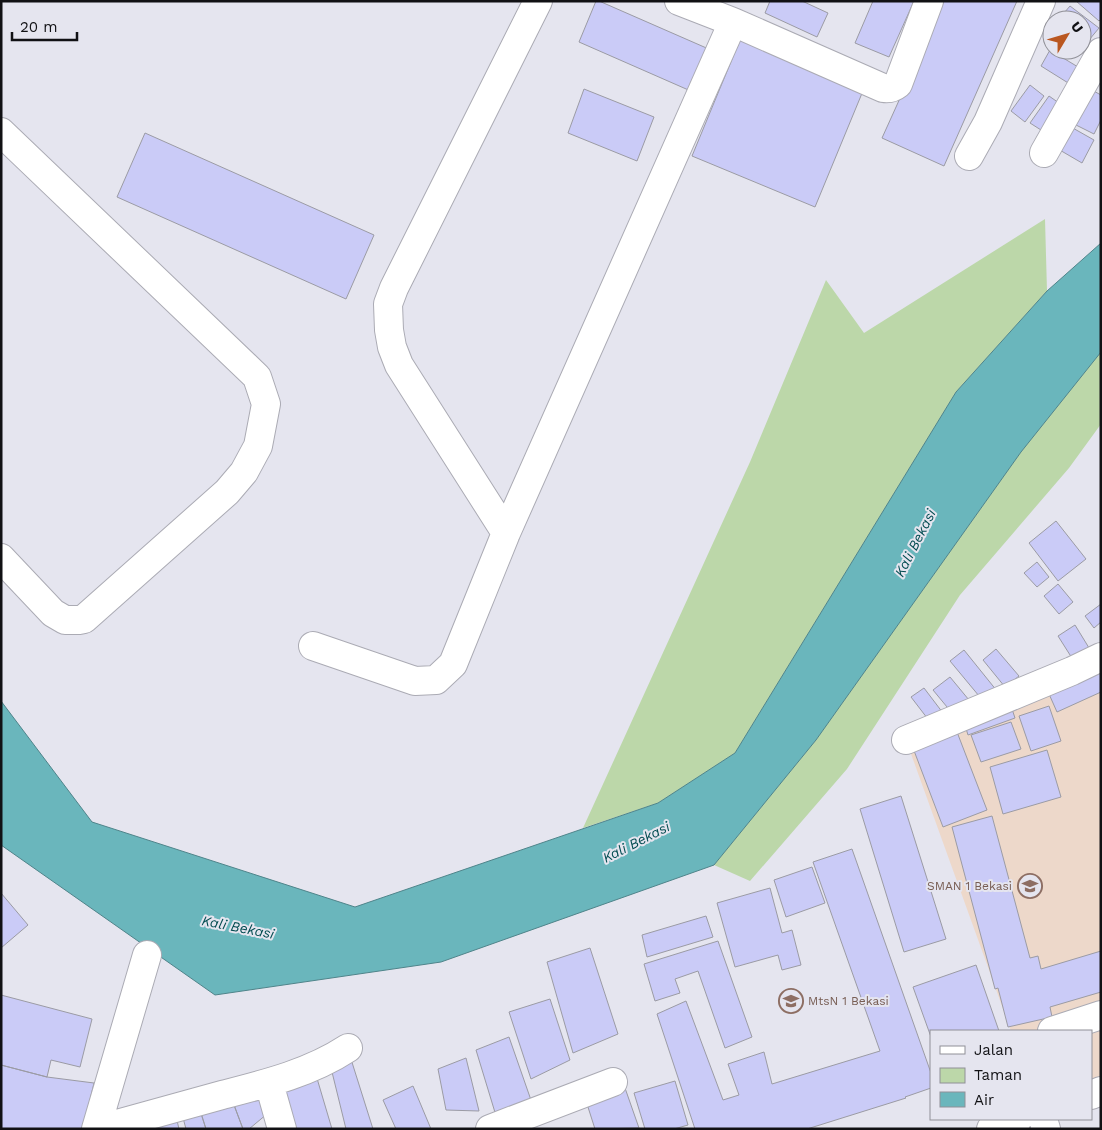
<svg xmlns="http://www.w3.org/2000/svg" width="1102" height="1130" font-family="'Work Sans',sans-serif">
	<rect width="100%" height="100%" fill="#e5e5ef"/>
	<path fill="#edd8ca" d="M 1101,657 L 1101,1091 L 1091,1095 L 1091,1031 L 1011,1031 L 906,740 Z"/>
	<path fill="#bcd7a9" d="M 1045,219 L 1047,291 L 956,392 L 735,753 L 658,803 L 583,828 L 750,462 L 826,280 L 864,333 Z
		M 1101,352 L 1101,424 L 1069,468 L 960,595 L 847,769 L 750,881 L 714,865 L 816,740 L 1021,452 Z"/>
	<path fill="#6ab6bc" stroke="#4f848a" d="M 1101,243 L 1101,352 L 1021,452 L 816,740 L 714,865 L 441,962 L 215,995 L 1,845 L 1,701 L 92,822 L 355,907 L 658,803 L 735,753 L 956,392 L 1047,291 Z"/>
	<path fill="#cacbf7" stroke="#9b9ba4" d="M 596,1 L 599,1 L 711,50 L 693,92 L 579,42 Z
		M 770,1 L 802,1 L 828,13 L 817,37 L 765,13 Z
		M 873,1 L 914,1 L 889,57 L 855,43 Z
		M 944,1 L 1017,1 L 944,166 L 882,138 Z
		M 1076,1 L 1101,1 L 1101,19 L 1099,21 Z
		M 1070,6 L 1099,28 L 1084,46 L 1082,44 L 1082,20 L 1058,20 Z
		M 742,35 L 865,86 L 815,207 L 692,156 Z
		M 1050,50 L 1083,70 L 1073,86 L 1041,66 Z
		M 1030,85 L 1044,96 L 1025,122 L 1011,111 Z
		M 584,89 L 654,117 L 637,161 L 568,133 Z
		M 1090,89 L 1101,95 L 1101,120 L 1094,134 L 1072,123 Z
		M 1049,96 L 1059,103 L 1041,130 L 1030,123 Z
		M 1071,127 L 1094,140 L 1082,163 L 1058,149 Z
		M 145,133 L 374,235 L 346,299 L 117,197 Z
		M 1056,521 L 1086,559 L 1058,581 L 1029,543 Z
		M 1037,562 L 1049,577 L 1037,587 L 1024,573 Z
		M 1058,584 L 1073,602 L 1059,614 L 1044,596 Z
		M 1101,604 L 1101,622 L 1094,628 L 1085,616 Z
		M 1075,625 L 1094,656 L 1077,666 L 1058,636 Z
		M 996,649 L 1019,676 L 1005,687 L 983,660 Z
		M 964,650 L 997,691 L 984,702 L 950,661 Z
		M 1101,671 L 1101,692 L 1057,712 L 1049,694 Z
		M 950,677 L 969,700 L 952,713 L 933,690 Z
		M 924,688 L 946,717 L 934,727 L 911,697 Z
		M 1011,706 L 1015,718 L 968,735 L 964,722 Z
		M 1049,706 L 1061,741 L 1031,751 L 1019,716 Z
		M 1011,722 L 1021,749 L 981,762 L 971,735 Z
		M 957,732 L 987,810 L 943,827 L 913,748 Z
		M 1047,750 L 1061,797 L 1003,814 L 990,767 Z
		M 901,796 L 946,939 L 904,952 L 860,809 Z
		M 992,816 L 1030,958 L 1038,956 L 1041,969 L 1101,951 L 1101,992 L 1050,1007 L 1052,1017 L 1008,1027 L 998,988 L 995,989 L 952,827 Z
		M 852,849 L 931,1073 L 931,1088 L 905,1097 L 906,1098 L 807,1129 L 695,1129 L 657,1014 L 686,1001 L 723,1100 L 739,1095 L 728,1064 L 764,1052 L 772,1084 L 880,1051 L 813,862 Z
		M 812,867 L 825,903 L 786,917 L 774,880 Z
		M 770,888 L 782,933 L 792,930 L 801,965 L 782,970 L 778,955 L 735,967 L 717,903 Z
		M 1,893 L 28,925 L 1,948 Z
		M 706,916 L 713,937 L 647,957 L 642,935 Z
		M 718,941 L 752,1037 L 725,1048 L 698,971 L 675,979 L 680,993 L 655,1001 L 644,964 Z
		M 590,948 L 618,1034 L 573,1053 L 547,962 Z
		M 976,965 L 999,1031 L 931,1031 L 931,1037 L 913,987 Z
		M 1,995 L 92,1019 L 80,1067 L 51,1060 L 47,1077 L 1,1065 Z
		M 550,999 L 570,1060 L 531,1079 L 509,1012 Z
		M 509,1037 L 532,1103 L 497,1119 L 476,1050 Z
		M 350,1056 L 373,1129 L 346,1129 L 332,1072 Z
		M 466,1058 L 479,1111 L 446,1110 L 438,1069 Z
		M 1,1065 L 47,1077 L 94,1083 L 83,1129 L 1,1129 Z
		M 316,1075 L 332,1129 L 293,1129 L 282,1087 Z
		M 675,1081 L 688,1125 L 674,1129 L 645,1129 L 634,1093 Z
		M 413,1086 L 431,1129 L 396,1129 L 383,1100 Z
		M 625,1088 L 639,1128 L 595,1129 L 587,1104 Z
		M 258,1091 L 267,1114 L 249,1129 L 243,1129 L 231,1097 Z
		M 231,1097 L 243,1129 L 206,1129 L 199,1107 Z
		M 199,1107 L 206,1129 L 186,1129 L 182,1114 Z
		M 175,1112 L 179,1129 L 150,1129 Z"/>
	<g fill="none" stroke-linecap="round" stroke-linejoin="round">
		<defs>
			<path id="minor" d="M 679,1 L 733,22 L 883,88 C 889,89 893,88 898,84 L 929,1
				M 1,132 L 257,377 L 266,404 L 258,446 L 244,472 L 227,492 L 84,619 L 79,620 L 65,620 L 53,613 L 1,558
				M 1044,153 L 1101,52
				M 969,156 L 988,122 L 1041,1
				M 506,533 L 399,365 L 392,347 L 389,330 L 388,304 L 394,288 L 538,1
				M 313,646 L 415,681 L 436,680 L 453,664 L 506,533 L 733,22
				M 906,740 L 1072,671 L 1101,657
				M 1052,1031 L 1101,1015
				M 269,1083 L 282,1129
				M 1091,1095 L 1101,1091
				M 1043,1119 L 1046,1129
				M 96,1129 L 147,955
				M 99,1129 C 140,1118 181,1106 222,1095 C 265,1084 310,1073 348,1048
				M 490,1129 L 613,1082
				M 991,1129 L 1018,1119"/>
		</defs>
		<use href="#minor" stroke="#ababb4" stroke-width="30"/>
		<use href="#minor" stroke="#fff" stroke-width="28"/>
	</g>
	<defs>
		<symbol id="school-ring" viewBox="-11 -11 22 22"><circle r="9.5" fill="#e5e5ef" stroke="#8d6e63" stroke-width="1.5"/><path d="M0-5L7-2L0 1L-7-2ZM-4 1L0 2.5L4 1V4Q0 6-4 4Z" fill="#8d6e63"/></symbol>
	</defs>
	<g fill-rule="evenodd">
		<use href="#school-ring" x="1016" y="872" width="28" height="28"/>
		<use href="#school-ring" x="777" y="987" width="28" height="28"/>
	</g>
	<g text-anchor="middle" dominant-baseline="central" stroke-width="4" stroke-linejoin="round" paint-order="stroke">
		<g font-size="12" fill="#785e54" stroke="#e5e5ef" text-anchor="end">
			<text x="1012" y="886">SMAN 1 Bekasi</text>
			<text x="808" y="1001" text-anchor="start">MtsN 1 Bekasi</text>
		</g>
		<g font-size="14" font-style="italic" fill="#034c51" stroke="#e5e5ef">
			<text transform="translate(915 543) rotate(-63)">Kali Bekasi</text>
			<text transform="translate(636 842) rotate(-27)">Kali Bekasi</text>
			<text transform="translate(238 927) rotate(11)">Kali Bekasi</text>
		</g>
	</g>
	<rect width="1102" height="1130" fill="none" stroke="#111114" stroke-width="5"/>
	<rect x="930" y="1030" width="162" height="90" fill="#e5e5ef" stroke="#909097"/>
	<rect x="940" y="1046" width="25" height="8" fill="#ffffff" stroke="#909097"/>
	<text x="974" y="1055" font-size="15" fill="#111114">Jalan</text>
	<rect x="940" y="1068" width="25" height="15" fill="#bcd7a9" stroke="#909097"/>
	<text x="974" y="1080" font-size="15" fill="#111114">Taman</text>
	<rect x="940" y="1092" width="25" height="15" fill="#6ab6bc" stroke="#909097"/>
	<text x="974" y="1105" font-size="15" fill="#111114">Air</text>
	<g transform="translate(1067 35) rotate(52)"><circle r="24" fill="#e5e5ef" stroke="#909097"/>
	<path d="M0-4L9 19L0 12L-9 19Z" fill="#ba5720"/>
	<text y="-8" font-size="14" font-weight="bold" text-anchor="middle" fill="#111114">U</text>
	</g>
	<path d="M12 32v8h65v-8" fill="none" stroke="#111114" stroke-width="2.5"/>
	<text x="20" y="32" font-size="15" fill="#111114" stroke="#e5e5ef" stroke-width="4" paint-order="stroke">20 m</text>
</svg>
